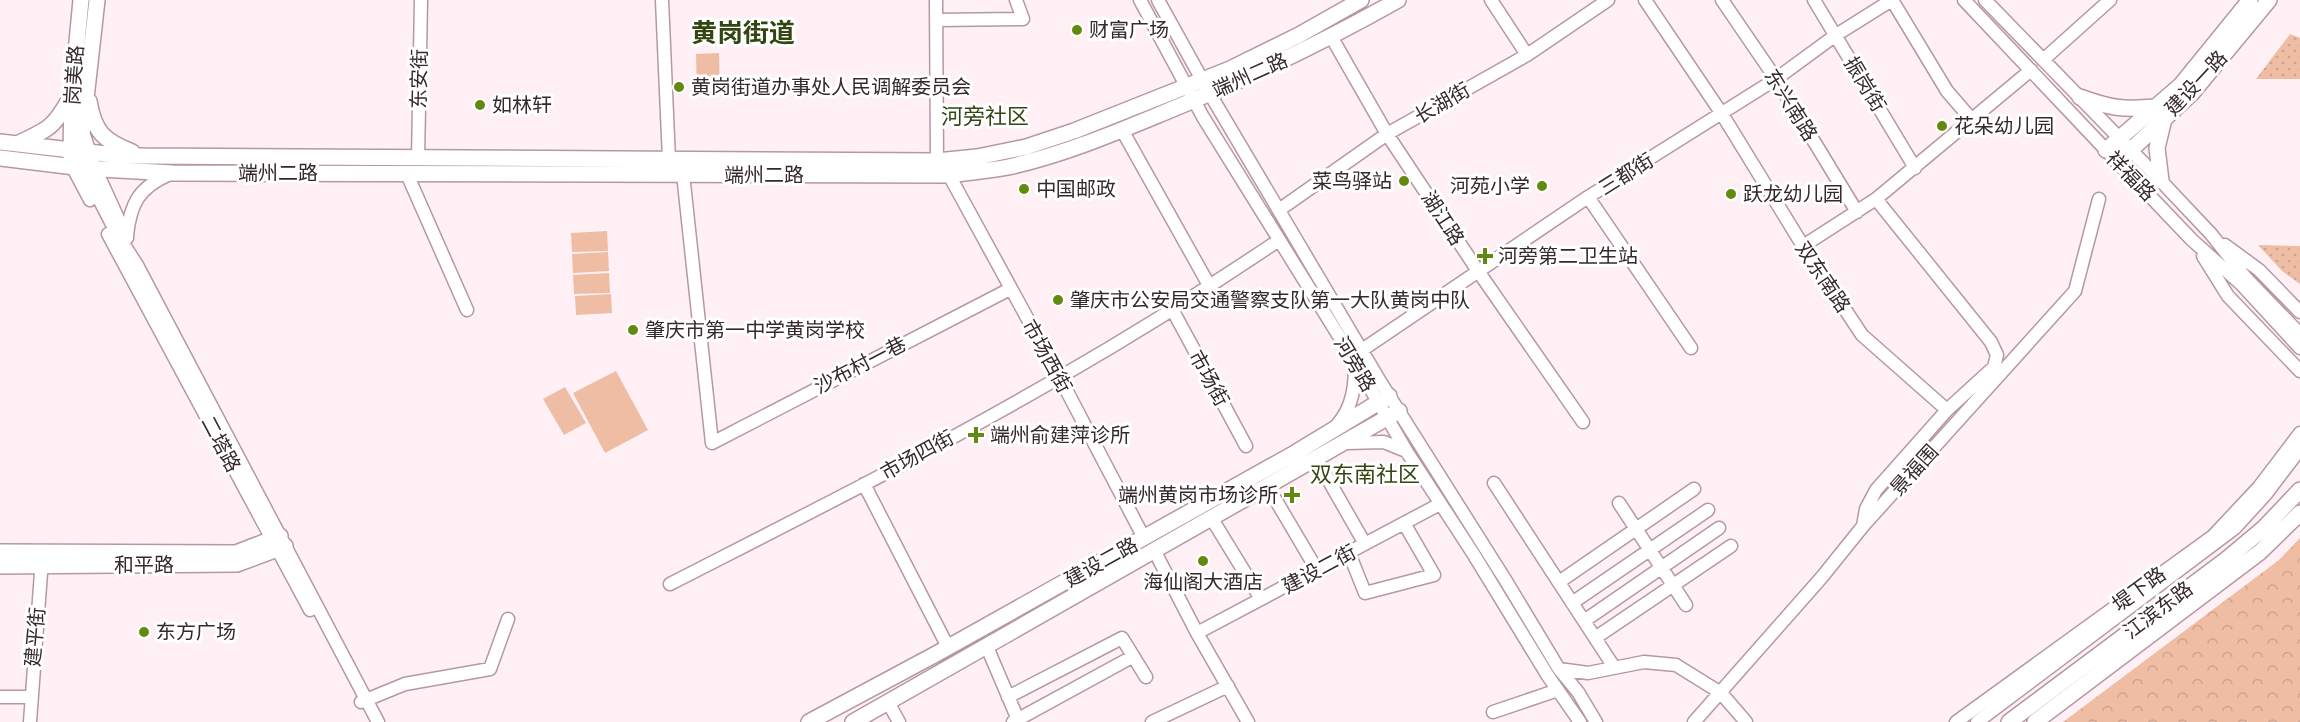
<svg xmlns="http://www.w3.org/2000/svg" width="2300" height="722" font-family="Rubik,'Noto Sans SC',sans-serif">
	<defs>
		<pattern id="park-crowns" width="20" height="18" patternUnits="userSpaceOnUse" patternTransform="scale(1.5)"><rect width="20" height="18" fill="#eebda4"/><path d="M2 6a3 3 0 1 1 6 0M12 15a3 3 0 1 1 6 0" fill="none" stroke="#cda28e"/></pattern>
		<pattern id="garden-dots" width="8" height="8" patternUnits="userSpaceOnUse" patternTransform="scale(1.5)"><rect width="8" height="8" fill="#eebda4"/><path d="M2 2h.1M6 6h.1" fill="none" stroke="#cda28e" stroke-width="1.8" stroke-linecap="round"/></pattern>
	</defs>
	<rect width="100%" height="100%" fill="#fef0f4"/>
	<path fill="url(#park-crowns)" d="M 2300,538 L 2300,722 L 2063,722 L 2279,560 Z"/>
	<path fill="url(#garden-dots)" d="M 2290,34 L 2300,38 L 2300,79 L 2256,79 Z
		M 2258,245 L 2300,246 L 2300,284 L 2282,271 Z"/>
	<path fill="#eebda4" d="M 719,53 L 720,92 L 697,92 L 696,54 Z
		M 607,231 L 608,251 L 572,252 L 571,233 Z
		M 608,252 L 609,271 L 573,273 L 572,254 Z
		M 609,273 L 610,293 L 574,294 L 573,275 Z
		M 611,294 L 612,313 L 576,315 L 575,296 Z
		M 616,371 L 648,430 L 605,453 L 573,393 Z
		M 565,387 L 586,423 L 564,435 L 543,399 Z"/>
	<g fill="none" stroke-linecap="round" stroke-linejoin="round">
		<defs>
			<path id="minor" d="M 662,0 L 669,160
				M 936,0 L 937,161
				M 1140,0 L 1203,117 L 1355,362 L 1407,452 L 1474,555 L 1548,676 L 1580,722
				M 1158,0 L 1210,94 L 1381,383 L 1506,581 L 1559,669 L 1578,692 L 1596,722
				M 1491,0 L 1527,55
				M 1645,0 L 1722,114 L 1803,246 L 1862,335 L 1947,410 L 1876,490 L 1866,509 L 1863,526
				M 1722,0 L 1776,79 L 1857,212
				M 1814,0 L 1915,168
				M 1892,0 L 1947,91 L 1972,120
				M 1964,0 L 2106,150 L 2192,240 L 2241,284 L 2300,348
				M 1985,0 L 2161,181 L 2211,234 L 2246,278 L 2300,334
				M 936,20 L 1023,19 L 1016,0
				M 1332,38 L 1387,134 L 1478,271 L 1583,422
				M 2043,60 L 2110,0
				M 1122,130 L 1210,287
				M 418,159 L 421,0
				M 80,162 L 117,234 L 137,265 L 378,722
				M 72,166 L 90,200
				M 95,168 L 127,238
				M 407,174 L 467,310
				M 683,174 L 712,443 L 1010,289
				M 949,175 L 1060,378 L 1144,538
				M 1588,197 L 1691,348
				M 1876,199 L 1991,342 L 1997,355 L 1994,367 L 1947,410
				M 1279,210 L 1387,134 L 1527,55 L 1608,0
				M 108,234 L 310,610
				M 127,236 C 130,204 139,187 170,174
				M 2225,245 L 2259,270 L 2300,312
				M 1803,246 L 1876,199 L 2031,70
				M 2203,256 L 2228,296 L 2300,371
				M 1172,309 L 1246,446
				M 1362,350 L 1588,197 L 1776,79 L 1836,35 L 1892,0
				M 1337,425 C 1353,407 1355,386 1355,363
				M 1346,443 L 1384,442 L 1406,451
				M 1317,460 L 1365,544
				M 1494,483 L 1614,667
				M 864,484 L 948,647
				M 1268,487 L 1317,570
				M 1619,503 L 1686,605
				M 1212,519 L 1261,599
				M 1155,552 L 1197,633 L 1248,722
				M 1349,553 L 1365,593 L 1434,575 L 1404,523
				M 1559,582 L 1694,489
				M 670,584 C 801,517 933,451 1060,377 C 1135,334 1208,288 1279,240
				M 1572,603 L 1708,510
				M 1584,621 L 1719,528
				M 1197,633 L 1440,504
				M 1595,638 L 1731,546
				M 987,647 L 1019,722
				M 1559,669 L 1588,673 L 1644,662 L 1676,665 L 1721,693 L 1746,722
				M 0,697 L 30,697
				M 1008,697 L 1122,638 L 1146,677
				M 361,702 L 405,684 L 490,669 L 508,619
				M 888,702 L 899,722
				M 1493,712 L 1558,690
				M 30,722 L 42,559
				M 1013,722 L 1132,657
				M 1152,722 L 1228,686
				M 1694,722 L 1822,577 L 1863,526 L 2075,291 L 2099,199
				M 1956,722 L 2213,536 L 2259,487 L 2300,433
				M 1977,722 L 2235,528 L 2266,494 L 2300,449"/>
			<path id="major" d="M 2080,97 C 2110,108 2123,110 2155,107
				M 89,101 C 94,132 104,141 132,152
				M 0,142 L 115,155 L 145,156 L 937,161 L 977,157 L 1026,147 L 1074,131 L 1230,69 L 1299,35 L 1361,0
				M 17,144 C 47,130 54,128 70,98
				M 2106,150 L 2181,85 L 2250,0
				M 71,157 L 72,94 L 81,0
				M 0,158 L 83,168 L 172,173 L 949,175 C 968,172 988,171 1008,167 C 1062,155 1112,134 1163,113 C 1244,80 1322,43 1398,0
				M 91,160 L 82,134 L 97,0
				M 2118,162 L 2192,93 L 2269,0
				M 2161,181 L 2157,148 L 2164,119
				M 0,552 L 236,553 L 280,536
				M 0,566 L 237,564 L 285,546
				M 809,722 L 936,654 L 1295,453 L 1389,396
				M 853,722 L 1399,411
				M 2009,722 L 2227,559 L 2264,528 L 2300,490
				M 2035,722 L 2260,552 L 2300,513"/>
		</defs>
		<use href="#minor" stroke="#b698a2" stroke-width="15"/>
		<use href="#major" stroke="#b698a2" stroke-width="18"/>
		<use href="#minor" stroke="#fff" stroke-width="12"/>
		<use href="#major" stroke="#fff" stroke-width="15"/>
	</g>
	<g fill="#628910" stroke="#fff" stroke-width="2">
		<circle cx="1077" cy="30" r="6"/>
		<circle cx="679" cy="87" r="6"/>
		<circle cx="480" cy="105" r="6"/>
		<circle cx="1942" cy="126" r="6"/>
		<circle cx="1404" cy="181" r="6"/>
		<circle cx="1542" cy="186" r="6"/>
		<circle cx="1024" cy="189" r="6"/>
		<circle cx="1731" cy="194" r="6"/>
		<path d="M1482 247h6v6h6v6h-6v6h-6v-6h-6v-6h6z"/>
		<circle cx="1058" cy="300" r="6"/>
		<circle cx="633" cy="330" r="6"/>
		<path d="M973 426h6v6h6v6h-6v6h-6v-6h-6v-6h6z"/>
		<path d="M1289 486h6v6h6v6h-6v6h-6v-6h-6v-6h6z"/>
		<circle cx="1203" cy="561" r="6"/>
		<circle cx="144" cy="632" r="6"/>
	</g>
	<g text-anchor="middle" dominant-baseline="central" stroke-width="6" stroke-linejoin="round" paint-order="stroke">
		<g font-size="20" fill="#35292d" stroke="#fff" text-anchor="start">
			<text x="1089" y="30">财富广场</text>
			<text x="691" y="87">黄岗街道办事处人民调解委员会</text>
			<text x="492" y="105">如林轩</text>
			<text x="1954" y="126">花朵幼儿园</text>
			<text x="1392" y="181" text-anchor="end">菜鸟驿站</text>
			<text x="1530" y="186" text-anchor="end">河苑小学</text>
			<text x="1036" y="189">中国邮政</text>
			<text x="1743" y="194">跃龙幼儿园</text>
			<text x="1498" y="256">河旁第二卫生站</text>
			<text x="1070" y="300">肇庆市公安局交通警察支队第一大队黄岗中队</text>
			<text x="645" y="330">肇庆市第一中学黄岗学校</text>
			<text x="990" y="435">端州俞建萍诊所</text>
			<text x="1278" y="495" text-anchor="end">端州黄岗市场诊所</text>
			<text x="1203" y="582" text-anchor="middle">海仙阁大酒店</text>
			<text x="156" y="632">东方广场</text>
		</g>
		<g font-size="20" fill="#35292d" stroke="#fff">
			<text transform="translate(74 75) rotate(-86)">岗美路</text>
			<text transform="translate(1250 75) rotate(-24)">端州二路</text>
			<text transform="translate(419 79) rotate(-89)">东安街</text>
			<text transform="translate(2196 83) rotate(-47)">建设一路</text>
			<text transform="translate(1865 84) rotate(59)">振岗街</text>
			<text transform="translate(1442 103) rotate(-30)">长湖街</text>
			<text transform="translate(1791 105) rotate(58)">东兴南路</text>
			<text x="278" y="173">端州二路</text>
			<text transform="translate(1626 174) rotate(-32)">三都街</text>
			<text x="764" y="175">端州二路</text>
			<text transform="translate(2131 176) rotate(46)">祥福路</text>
			<text transform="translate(1443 218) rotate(57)">湖江路</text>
			<text transform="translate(1823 277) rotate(56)">双东南路</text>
			<text transform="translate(1047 356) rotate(61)">市场西街</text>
			<text transform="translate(1355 364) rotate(59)">河旁路</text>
			<text transform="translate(860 365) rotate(-27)">沙布村一巷</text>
			<text transform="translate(1209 378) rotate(61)">市场街</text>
			<text transform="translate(221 444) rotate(62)">二塔路</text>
			<text transform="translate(917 455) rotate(-29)">市场四街</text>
			<text transform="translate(1914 470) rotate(-48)">景福围</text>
			<text transform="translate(1101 562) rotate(-29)">建设二路</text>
			<text x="144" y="565">和平路</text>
			<text transform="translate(1319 569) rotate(-28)">建设二街</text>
			<text transform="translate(2139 589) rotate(-36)">堤下路</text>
			<text transform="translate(2158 610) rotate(-37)">江滨东路</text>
			<text transform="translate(35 637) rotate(-85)">建平街</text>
		</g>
		<g font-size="22" fill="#334611" stroke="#fff">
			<text x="985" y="116">河旁社区</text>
			<text x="1365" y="474">双东南社区</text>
		</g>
		<g font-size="26" font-weight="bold" fill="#334611" stroke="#fff">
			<text x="743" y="33">黄岗街道</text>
		</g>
	</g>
</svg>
